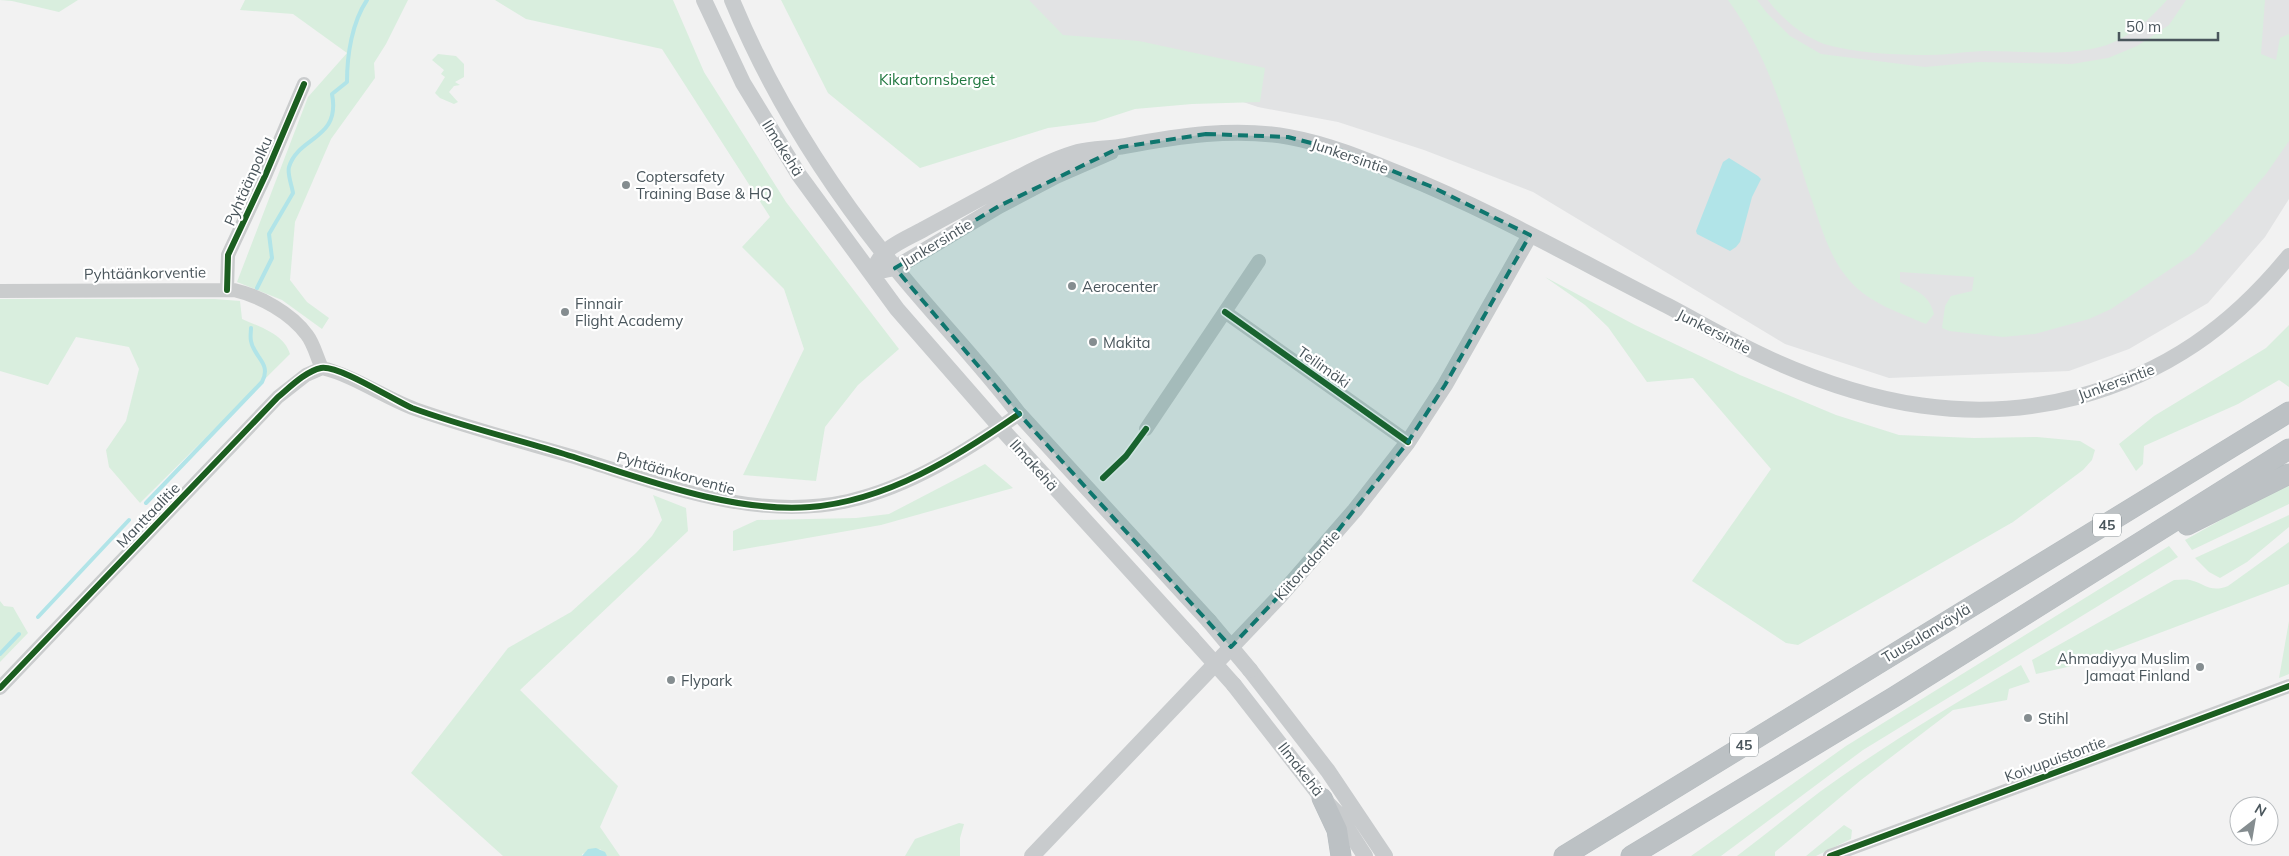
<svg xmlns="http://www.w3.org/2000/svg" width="2289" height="856" font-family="Mulish,sans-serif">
	<rect width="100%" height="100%" fill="#f2f2f2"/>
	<path fill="#e2e3e4" d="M 1001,0 L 2289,0 L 2289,199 L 2265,237 L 2208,303 L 2129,349 L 2069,371 L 1889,378 L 1785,344 L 1533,192 L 1424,150 L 1338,122 L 1258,107 L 1060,41 Z"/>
	<path fill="#d9eede" d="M 0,0 L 78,0 L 59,12 L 12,1 Z
		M 245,0 L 408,0 L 386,44 L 374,63 L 375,78 L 331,139 L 295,222 L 290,280 L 307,302 L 329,318 L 322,329 L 282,300 L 237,282 L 308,97 L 347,53 L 293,14 L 240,10 Z
		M 495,0 L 673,0 L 704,72 L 786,202 L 899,349 L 858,385 L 825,427 L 816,481 L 743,475 L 804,349 L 784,289 L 742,247 L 770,217 L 662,49 L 526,19 Z
		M 781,0 L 1029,0 L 1063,35 L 1139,41 L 1265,68 L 1260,102 L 1192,104 L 1135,109 L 1095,122 L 1048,128 L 920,168 L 828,93 Z
		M 1728,0 L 1757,0 L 1767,13 L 1790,36 L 1821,54 L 1925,67 L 1979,62 L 2072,64 L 2108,58 L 2137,46 L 2169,25 L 2186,0 L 2265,0 L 2261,54 L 2276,60 L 2280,38 L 2289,34 L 2289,141 L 2266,174 L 2231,215 L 2194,253 L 2111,309 L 2089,319 L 2035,334 L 2003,337 L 1949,331 L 1942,328 L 1945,306 L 1951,296 L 1972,291 L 1974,277 L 1900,272 L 1900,282 C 1916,291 1929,294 1934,314 L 1926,324 C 1900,313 1869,303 1850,281 C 1828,257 1820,222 1809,192 C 1787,125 1770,57 1728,0 Z
		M 1768,0 L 2167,0 C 2150,19 2131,36 2107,45 C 2069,57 2025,51 1986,51 C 1967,51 1948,55 1929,55 C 1897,55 1854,53 1824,44 C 1804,37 1780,17 1768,0 Z
		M 438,54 L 456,56 L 464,64 L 464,77 L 455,82 L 460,85 L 454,86 L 449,92 L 458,102 L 454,104 L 440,98 L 435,93 L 445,77 L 441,74 L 444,70 L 432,60 Z
		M 1545,277 L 1635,325 L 1740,375 L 1836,415 L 1899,435 L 1974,438 L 2037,437 L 2080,441 L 2095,450 L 2092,460 L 2083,470 L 2013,522 L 1798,645 L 1786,643 L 1692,581 L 1771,469 L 1693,378 L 1647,382 L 1608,327 L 1585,305 Z
		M 0,299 L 215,299 L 240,301 L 242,319 C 260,327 284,334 290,354 L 140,503 L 109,467 L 106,450 L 126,421 L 139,369 L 129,347 L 76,337 L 48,385 L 0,371 Z
		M 2289,325 L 2289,387 L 2279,380 L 2238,404 L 2144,446 L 2143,464 L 2136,471 L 2119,444 L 2154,416 L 2266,348 Z
		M 985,464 L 1013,488 L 881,525 L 733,551 L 733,531 L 757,520 L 856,518 L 889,514 Z
		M 2289,482 L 2289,504 L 2192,550 L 2185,540 Z
		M 653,495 L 686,508 L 688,531 L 520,690 L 618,786 L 600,827 L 620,856 L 607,856 L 600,849 L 582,854 L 582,856 L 503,856 L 411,773 L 508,648 L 571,612 L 636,553 L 652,536 L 662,520 Z
		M 2289,515 L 2289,527 L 2247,562 L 2220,578 L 2209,572 L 2195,558 Z
		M 2289,542 L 2289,584 L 2072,666 L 2036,674 L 2032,660 L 2174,580 C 2179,580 2185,579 2190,580 C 2206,584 2210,593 2228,586 Z
		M 2169,546 L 2178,557 L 1863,750 L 1721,856 L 1691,856 L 1846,746 Z
		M 0,601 L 4,606 L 13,607 L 28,633 L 0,662 Z
		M 2289,621 L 2289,674 L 2279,678 Z
		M 2021,665 L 2030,682 L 2009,689 L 2007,700 L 1953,710 L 1861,780 L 1775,852 L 1775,856 L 1737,856 C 1765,835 1793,812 1821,791 C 1885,745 1953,704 2021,665 Z
		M 959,823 L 964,824 L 960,838 L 960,856 L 905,856 L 915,839 Z
		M 1844,825 L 1852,830 L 1851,839 L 1816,856 L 1806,856 Z"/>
	<path fill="#b1e4e8" d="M 1729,158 L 1758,176 L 1761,179 L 1752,197 L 1740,242 L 1736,247 L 1730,251 L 1697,234 L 1696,231 L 1723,162 Z
		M 596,848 L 605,852 L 607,856 L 582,856 L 588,849 Z"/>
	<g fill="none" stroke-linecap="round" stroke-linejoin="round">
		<path stroke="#b1e4e8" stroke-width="4" d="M 257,288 L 272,258 L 269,234 L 293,193 C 292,186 287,174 289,167 C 298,136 341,140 332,94 L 347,82 C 347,55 352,22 367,0
			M 146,503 L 262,382 C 272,363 254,358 251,341 C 250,337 251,332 251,328
			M 38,617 L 129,520
			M 0,654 L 19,634"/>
		<defs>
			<path id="highway" d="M 2187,525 L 2289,474
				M 1322,798 L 1337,830 L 1341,856
				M 1564,856 L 2289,412
				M 1631,856 L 1894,697 L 2289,449"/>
		</defs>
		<use href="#highway" stroke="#b7bdc0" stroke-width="21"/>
		<path stroke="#cacccd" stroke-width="14" d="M 227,290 L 228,255 L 265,176 L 304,84
			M 0,291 L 234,290 C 260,296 291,313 307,335 C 314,344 317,358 322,368
			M 1225,312 L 1408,442
			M 322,368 C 355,376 383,397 415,409 C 466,427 519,441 571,456 C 660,483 753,522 848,501 C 910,487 968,450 1019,414
			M 1146,429 L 1259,261
			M 0,688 L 278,397 L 306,375 L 322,368
			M 1830,856 L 2289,686"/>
		<path stroke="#c8cbcd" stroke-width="16" d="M 704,0 L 743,83 L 799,175 L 897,309 L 1000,427 L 1192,638
			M 732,0 C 772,97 831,189 897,270 C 937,319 981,364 1019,414 L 1209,621
			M 885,270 L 895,268 L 999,206 L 1056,176 L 1111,152
			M 871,273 C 875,267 879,258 884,253 C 894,243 912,236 924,229 C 952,214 979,199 1007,184 C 1030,171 1053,159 1078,152 C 1093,148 1110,149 1125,146 C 1178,136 1234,127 1289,137 C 1328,144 1364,159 1400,174 C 1492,211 1579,261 1668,306 C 1702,324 1736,344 1772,360 C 1870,404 1971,425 2077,397 C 2166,373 2231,327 2289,256
			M 1250,670 L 1328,771 L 1385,856
			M 1234,685 L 1322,798 L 1338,814 L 1365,856
			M 1032,856 L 1280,596 L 1355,510 L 1408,442 L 1445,385 L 1530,235"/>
		<use href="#highway" stroke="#bcc1c4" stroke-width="20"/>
		<path stroke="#c8cbcd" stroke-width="16" d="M 1209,621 L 1250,670
			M 1192,638 L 1234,685"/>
		<defs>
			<path id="cycleway" d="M 227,290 L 228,255 L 265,176 L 304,84
				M 1225,312 L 1408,442
				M 1103,478 L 1126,456 L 1146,429
				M 0,688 L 278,397 C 290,387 306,371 321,368 C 339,365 393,400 412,408 C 461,426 512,438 561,453 C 639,477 728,513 810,507 C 887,501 957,457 1019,414
				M 1830,856 L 2289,686"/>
		</defs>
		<use href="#cycleway" stroke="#fff" stroke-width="9"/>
		<use href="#cycleway" stroke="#1b5e20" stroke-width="6"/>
	</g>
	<path fill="#0f766e" fill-opacity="0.2" stroke="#0f766e" stroke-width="4" stroke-dasharray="10 6" stroke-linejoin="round" d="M 1206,134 L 1288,137 L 1346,152 L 1430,186 L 1530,235 L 1445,385 L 1408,442 L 1325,547 L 1231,647 L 1019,414 L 895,268 L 999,206 L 1121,147 Z"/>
	<g fill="#858d90" stroke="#fff" stroke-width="2">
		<circle cx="626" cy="185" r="5"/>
		<circle cx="1072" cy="286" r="5"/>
		<circle cx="565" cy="312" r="5"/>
		<circle cx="1093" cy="342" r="5"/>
		<circle cx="2200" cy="667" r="5"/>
		<circle cx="671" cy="680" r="5"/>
		<circle cx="2028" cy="718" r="5"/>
	</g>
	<g text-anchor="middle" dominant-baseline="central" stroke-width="4.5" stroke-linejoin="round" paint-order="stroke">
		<g fill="#fff" stroke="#80898d" stroke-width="1">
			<rect x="2093" y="513.5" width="28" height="23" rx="4"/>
			<rect x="1730" y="733.5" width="28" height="23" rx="4"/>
		</g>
		<g font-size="14" font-weight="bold" fill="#4a565c">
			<text x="2107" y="525">45</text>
			<text x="1744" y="745">45</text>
		</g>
		<g font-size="15" fill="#217840" stroke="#fff">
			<text x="937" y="79">Kikartornsberget</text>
		</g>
		<g font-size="15" fill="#4a565c" stroke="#fff">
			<text transform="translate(783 148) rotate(58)">Ilmakehä</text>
			<text transform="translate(1350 156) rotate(19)">Junkersintie</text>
			<text transform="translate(248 181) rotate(-66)">Pyhtäänpolku</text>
			<text transform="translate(936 243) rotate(-31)">Junkersintie</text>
			<text transform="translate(145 273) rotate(-1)">Pyhtäänkorventie</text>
			<text transform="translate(1714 331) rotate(27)">Junkersintie</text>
			<text transform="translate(1324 367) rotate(35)">Teilimäki</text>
			<text transform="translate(2116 382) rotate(-20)">Junkersintie</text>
			<text transform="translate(1034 465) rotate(48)">Ilmakehä</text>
			<text transform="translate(676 473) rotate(16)">Pyhtäänkorventie</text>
			<text transform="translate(148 515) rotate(-46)">Manttaalitie</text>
			<text transform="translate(1307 565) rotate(-48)">Kiitoradantie</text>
			<text transform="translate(1926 633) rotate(-31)">Tuusulanväylä</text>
			<text transform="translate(2055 759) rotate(-20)">Koivupuistontie</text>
			<text transform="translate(1301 769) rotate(52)">Ilmakehä</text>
		</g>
		<g font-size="15" fill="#4a565c" stroke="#fff" text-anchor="start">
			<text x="636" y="176">Coptersafety<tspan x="636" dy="17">Training Base &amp; HQ</tspan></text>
			<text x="1082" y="286">Aerocenter</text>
			<text x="575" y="303">Finnair<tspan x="575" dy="17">Flight Academy</tspan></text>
			<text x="1103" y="342">Makita</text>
			<text x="2190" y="658" text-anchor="end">Ahmadiyya Muslim<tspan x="2190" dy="17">Jamaat Finland</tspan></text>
			<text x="681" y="680">Flypark</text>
			<text x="2038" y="718">Stihl</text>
		</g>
	</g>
	<g transform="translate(2254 821) rotate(31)"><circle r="24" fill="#ffffff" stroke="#b7bbbe"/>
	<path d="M0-4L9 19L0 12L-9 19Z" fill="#858d90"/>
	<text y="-8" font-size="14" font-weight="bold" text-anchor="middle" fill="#4a565c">N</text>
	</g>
	<path d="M2119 32v8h99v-8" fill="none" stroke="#4a565c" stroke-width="2.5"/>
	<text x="2126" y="32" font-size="15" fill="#4a565c" stroke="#ffffff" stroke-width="4" paint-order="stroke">50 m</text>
</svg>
